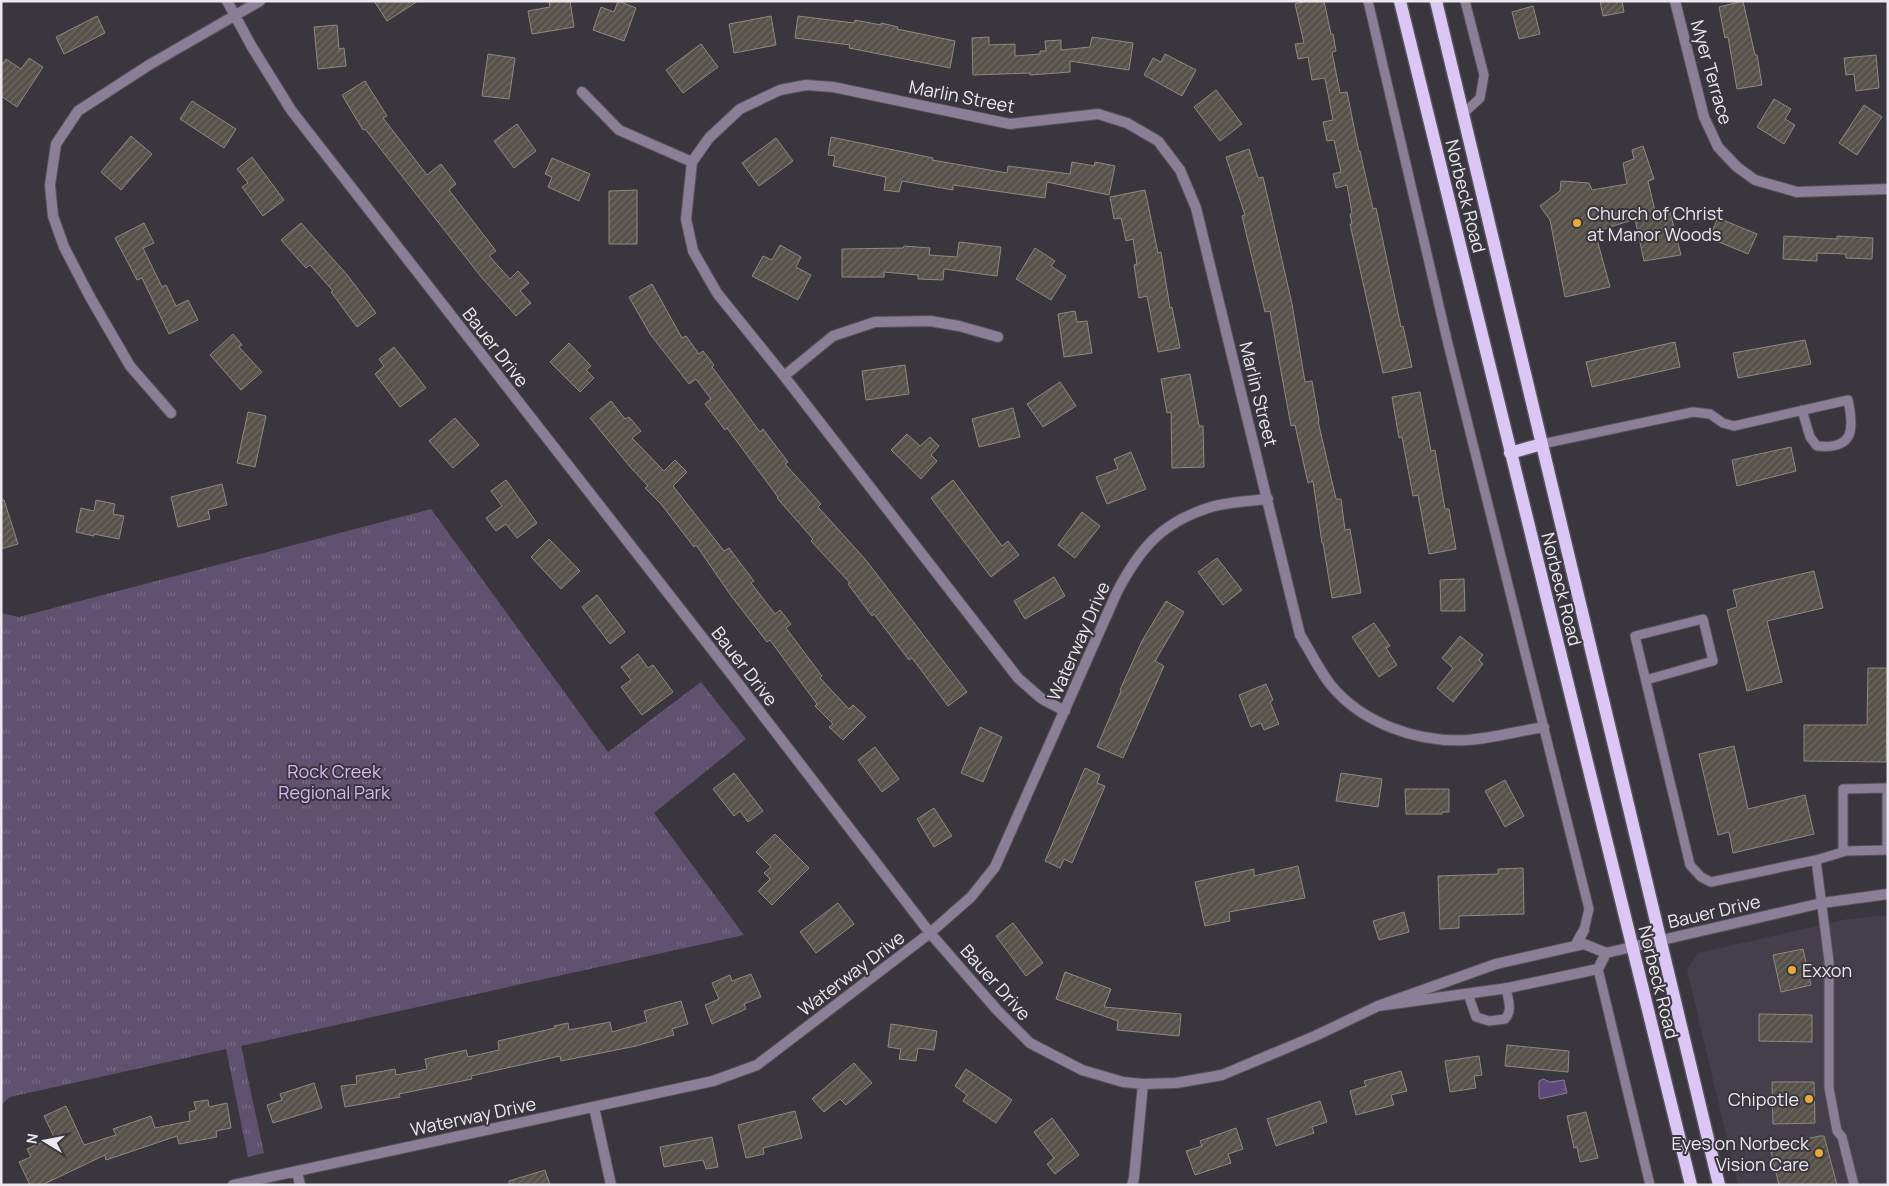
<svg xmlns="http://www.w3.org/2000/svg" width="1889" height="1186" font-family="Manrope,sans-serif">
	<defs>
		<pattern id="park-tufts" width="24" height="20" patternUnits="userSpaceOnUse" patternTransform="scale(1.25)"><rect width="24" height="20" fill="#5f516f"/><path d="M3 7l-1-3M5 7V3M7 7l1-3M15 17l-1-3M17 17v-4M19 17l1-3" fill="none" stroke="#766a84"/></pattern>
		<pattern id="water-ripples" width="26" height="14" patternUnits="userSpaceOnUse" patternTransform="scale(1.25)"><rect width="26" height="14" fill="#60497a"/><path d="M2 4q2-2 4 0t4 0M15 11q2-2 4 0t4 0" fill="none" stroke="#77638d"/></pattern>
		<pattern id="building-hatch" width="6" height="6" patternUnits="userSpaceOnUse" patternTransform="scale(1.25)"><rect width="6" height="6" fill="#565149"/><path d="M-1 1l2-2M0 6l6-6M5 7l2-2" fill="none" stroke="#6e6a64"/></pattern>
	</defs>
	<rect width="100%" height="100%" fill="#39363e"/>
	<path fill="#453f4c" d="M 1888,915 L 1888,1185 L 1738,1185 L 1687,970 L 1698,953 L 1848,919 Z"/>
	<path fill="url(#park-tufts)" d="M 431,509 L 608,752 L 701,682 L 746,739 L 654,813 L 744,935 L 241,1046 L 264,1153 L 248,1157 L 226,1049 L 10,1097 L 1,1105 L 1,613 L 19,617 Z"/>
	<path fill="url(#water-ripples)" stroke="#8a799d" d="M 1543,1079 L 1550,1082 L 1564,1080 L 1567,1093 L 1540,1099 L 1539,1097 L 1539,1081 Z"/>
	<path fill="url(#building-hatch)" stroke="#8f8981" d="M 374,1 L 418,1 L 387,21 Z
		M 549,1 L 570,1 L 574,27 L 532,34 L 528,11 L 550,7 Z
		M 618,1 L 636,8 L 624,41 L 593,30 L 601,7 L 614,12 Z
		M 1306,1 L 1324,1 L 1331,34 L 1333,34 L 1336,51 L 1332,52 L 1340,93 L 1347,92 L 1359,152 L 1360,151 L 1373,209 L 1376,208 L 1401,327 L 1403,326 L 1412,367 L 1383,373 L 1350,224 L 1352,224 L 1350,214 L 1352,213 L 1347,185 L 1336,188 L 1333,174 L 1341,172 L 1334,140 L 1327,141 L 1323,122 L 1333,120 L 1325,78 L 1312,80 L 1308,57 L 1298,59 L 1295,44 L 1304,43 L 1295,4 Z
		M 1600,1 L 1622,1 L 1624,12 L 1603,16 Z
		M 1743,1 L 1755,55 L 1757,55 L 1762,85 L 1737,89 L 1728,37 L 1725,38 L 1719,7 Z
		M 1533,6 L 1540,34 L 1519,39 L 1512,12 Z
		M 97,16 L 105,33 L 64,54 L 56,37 Z
		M 771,16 L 776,45 L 734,53 L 729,24 Z
		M 798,16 L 854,23 L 855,20 L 881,25 L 881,23 L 898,27 L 897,29 L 955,41 L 950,68 L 849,48 L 850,45 L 795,38 Z
		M 337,25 L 339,49 L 344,48 L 346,66 L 318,69 L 314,27 Z
		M 989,37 L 989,45 L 1015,44 L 1015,56 L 1040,54 L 1040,51 L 1046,51 L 1045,41 L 1061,40 L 1061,50 L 1090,47 L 1092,37 L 1133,43 L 1129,70 L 1070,61 L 1070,72 L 1030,75 L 1030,73 L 973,75 L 972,38 Z
		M 701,44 L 718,67 L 683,93 L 666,70 Z
		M 488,54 L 515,58 L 509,99 L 482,96 Z
		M 1165,54 L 1196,70 L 1182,96 L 1144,75 L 1153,58 L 1161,62 Z
		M 1876,55 L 1879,88 L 1856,91 L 1854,74 L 1846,75 L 1844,58 Z
		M 29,58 L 43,67 L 17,107 L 1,96 L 1,66 L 6,59 L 21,69 Z
		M 365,81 L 387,116 L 383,118 L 427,175 L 441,164 L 456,184 L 449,190 L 496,251 L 489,256 L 510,279 L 518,271 L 529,283 L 520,291 L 531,303 L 516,316 L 482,278 L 365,129 L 363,130 L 342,95 Z
		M 1216,90 L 1242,124 L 1220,141 L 1194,107 Z
		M 1774,99 L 1791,109 L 1785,119 L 1795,125 L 1784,144 L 1757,127 Z
		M 192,101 L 236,129 L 224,148 L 180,119 Z
		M 1864,105 L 1882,117 L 1857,155 L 1839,143 Z
		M 517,124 L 536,151 L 514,168 L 494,141 Z
		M 131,136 L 152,154 L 121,190 L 101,172 Z
		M 831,137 L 933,158 L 932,160 L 1007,173 L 1008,166 L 1070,174 L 1072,162 L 1094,166 L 1095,162 L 1115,166 L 1109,195 L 1047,182 L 1045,198 L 953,185 L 953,190 L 902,181 L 899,192 L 884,190 L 886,177 L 833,166 L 835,156 L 828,155 Z
		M 776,138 L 793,161 L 759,186 L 742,163 Z
		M 1643,146 L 1654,179 L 1648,181 L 1655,211 L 1670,212 L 1681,255 L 1644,261 L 1635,219 L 1595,232 L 1610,287 L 1565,297 L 1550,220 L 1540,206 L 1560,191 L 1561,181 L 1589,183 L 1592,190 L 1627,184 L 1623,163 L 1634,159 L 1632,150 Z
		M 1249,149 L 1258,178 L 1263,177 L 1292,304 L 1305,382 L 1312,381 L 1319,421 L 1318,421 L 1336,499 L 1341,499 L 1345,530 L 1350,529 L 1361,593 L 1332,598 L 1323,543 L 1322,543 L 1313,481 L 1308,483 L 1295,425 L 1291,426 L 1270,311 L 1265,312 L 1242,216 L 1245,215 L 1226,157 Z
		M 252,157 L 284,200 L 263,216 L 242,187 L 248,183 L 237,169 Z
		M 552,158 L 590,174 L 579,201 L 548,187 L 552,177 L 545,174 Z
		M 637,190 L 637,244 L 609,244 L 609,191 Z
		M 1145,190 L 1158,253 L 1161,252 L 1170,308 L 1172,307 L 1180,348 L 1158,352 L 1147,296 L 1139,298 L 1134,265 L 1137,264 L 1133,239 L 1126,241 L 1121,218 L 1114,219 L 1110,197 Z
		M 1718,218 L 1757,234 L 1748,254 L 1709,238 Z
		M 144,223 L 154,243 L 143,248 L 162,287 L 166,285 L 176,306 L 188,300 L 198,320 L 169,334 L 142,278 L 137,280 L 115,238 Z
		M 301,223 L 348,276 L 376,313 L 357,327 L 331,292 L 333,291 L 310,265 L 306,268 L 281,240 Z
		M 1784,236 L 1837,239 L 1837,236 L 1873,238 L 1872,259 L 1846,258 L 1846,254 L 1817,253 L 1817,261 L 1783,259 Z
		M 959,242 L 1001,247 L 997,276 L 944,269 L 943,280 L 918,279 L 918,275 L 884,272 L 884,277 L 842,277 L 842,249 L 903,248 L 904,246 L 930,248 L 929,255 L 957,257 Z
		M 780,245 L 801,257 L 796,267 L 811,275 L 798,300 L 752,276 L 763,256 L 772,260 Z
		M 1035,248 L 1055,261 L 1051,266 L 1066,276 L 1051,300 L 1016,279 Z
		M 652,284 L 682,338 L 686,336 L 699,354 L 703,351 L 714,365 L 712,367 L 760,432 L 763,429 L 788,462 L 785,464 L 821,504 L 818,507 L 865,559 L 967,692 L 948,706 L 912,658 L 909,660 L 874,614 L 872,616 L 848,584 L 850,583 L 811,541 L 813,539 L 777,498 L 778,497 L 727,428 L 725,430 L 705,404 L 711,399 L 696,379 L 689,384 L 650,334 L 629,297 Z
		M 1075,311 L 1077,322 L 1087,321 L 1092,353 L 1064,357 L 1058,314 Z
		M 233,334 L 242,345 L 239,347 L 262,372 L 241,390 L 210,355 Z
		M 1805,340 L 1811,364 L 1738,378 L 1733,353 Z
		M 1675,342 L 1680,367 L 1592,387 L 1586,362 Z
		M 569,343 L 591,366 L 586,370 L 594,378 L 580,392 L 550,362 Z
		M 394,347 L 426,388 L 400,407 L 375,374 L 384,366 L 379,359 Z
		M 905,365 L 909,394 L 866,400 L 862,371 Z
		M 1190,374 L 1199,426 L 1203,426 L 1204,467 L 1172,468 L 1171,412 L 1167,413 L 1161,379 Z
		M 1060,382 L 1076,406 L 1043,427 L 1027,404 Z
		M 1420,392 L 1431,451 L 1435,450 L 1445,509 L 1449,509 L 1456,549 L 1429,554 L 1418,495 L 1413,496 L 1402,437 L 1399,438 L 1392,397 Z
		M 611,401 L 625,419 L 629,417 L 641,431 L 632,438 L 664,471 L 675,460 L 687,472 L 673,486 L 724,551 L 729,548 L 754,581 L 751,583 L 775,614 L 780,610 L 791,624 L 786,628 L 822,676 L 820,678 L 849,709 L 853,705 L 866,717 L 843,740 L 829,727 L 833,724 L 815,706 L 817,704 L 770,640 L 767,642 L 732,597 L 696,545 L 694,547 L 661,504 L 645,488 L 648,486 L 631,468 L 590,418 Z
		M 1013,408 L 1020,437 L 979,447 L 972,419 Z
		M 248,412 L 266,416 L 255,467 L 237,463 Z
		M 455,418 L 479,445 L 453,468 L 429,441 Z
		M 907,434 L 920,446 L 930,437 L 939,446 L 931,455 L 937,461 L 921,479 L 891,450 Z
		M 1791,447 L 1796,471 L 1737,486 L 1732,460 Z
		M 1131,452 L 1146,489 L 1107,504 L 1096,477 L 1118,469 L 1114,459 Z
		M 506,480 L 537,523 L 517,538 L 506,524 L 496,531 L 486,518 L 502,506 L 491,491 Z
		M 953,480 L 1002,546 L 1008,541 L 1019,555 L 991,577 L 931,498 Z
		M 222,484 L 227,505 L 208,510 L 210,519 L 178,527 L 171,497 Z
		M 1,500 L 4,500 L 18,544 L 1,549 Z
		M 96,500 L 115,504 L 113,514 L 124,516 L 119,539 L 94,534 L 94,536 L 76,532 L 81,508 L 94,511 Z
		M 1082,512 L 1100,526 L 1075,558 L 1058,545 Z
		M 549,539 L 580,571 L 561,589 L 531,557 Z
		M 1217,558 L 1242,590 L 1223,605 L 1198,572 Z
		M 1814,571 L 1823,608 L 1767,621 L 1782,682 L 1747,691 L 1727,610 L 1737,607 L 1733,590 Z
		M 1054,577 L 1065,596 L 1025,619 L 1014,601 Z
		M 1464,579 L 1465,611 L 1441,611 L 1440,580 Z
		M 597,595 L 625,632 L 610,644 L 582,607 Z
		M 1166,601 L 1184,612 L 1155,661 L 1164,666 L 1123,758 L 1097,747 L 1121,691 L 1120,690 L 1142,641 Z
		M 1374,623 L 1390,646 L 1386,648 L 1397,665 L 1379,677 L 1352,637 Z
		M 1460,636 L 1483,655 L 1479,660 L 1483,664 L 1453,702 L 1437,688 L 1453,668 L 1442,658 Z
		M 638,654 L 648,668 L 653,665 L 673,692 L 642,715 L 621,687 L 631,680 L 621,667 Z
		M 1868,668 L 1888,668 L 1886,762 L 1804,761 L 1804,725 L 1867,725 Z
		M 1266,684 L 1273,700 L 1270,702 L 1279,724 L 1264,730 L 1261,723 L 1251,727 L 1239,695 Z
		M 980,727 L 1002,737 L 983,782 L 961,773 Z
		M 1734,746 L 1748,809 L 1805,795 L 1814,834 L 1733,853 L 1729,832 L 1718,835 L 1699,754 Z
		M 875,747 L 899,779 L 882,792 L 858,760 Z
		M 1085,768 L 1100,775 L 1097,783 L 1105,786 L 1072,863 L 1064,859 L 1060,868 L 1045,861 Z
		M 734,773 L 763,811 L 748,822 L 740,811 L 734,816 L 713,789 Z
		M 1341,773 L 1382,779 L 1378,807 L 1336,801 Z
		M 1505,780 L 1524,816 L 1505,827 L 1485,791 Z
		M 1405,789 L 1449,789 L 1449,812 L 1442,812 L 1442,814 L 1406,814 Z
		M 934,808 L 952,836 L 934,847 L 917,819 Z
		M 775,834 L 809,868 L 772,905 L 758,891 L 770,879 L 764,873 L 771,867 L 756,852 Z
		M 1298,866 L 1305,898 L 1229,912 L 1230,921 L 1205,926 L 1195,882 L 1254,869 L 1254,876 Z
		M 1523,868 L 1524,914 L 1459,916 L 1459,928 L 1440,929 L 1438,876 L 1498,874 L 1498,869 Z
		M 838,903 L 854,924 L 816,953 L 800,932 Z
		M 1404,912 L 1409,932 L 1379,940 L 1373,921 Z
		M 1013,923 L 1043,963 L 1026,976 L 996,936 Z
		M 1803,949 L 1811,985 L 1781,992 L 1773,955 Z
		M 1065,972 L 1111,989 L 1104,1007 L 1181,1014 L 1179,1036 L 1117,1030 L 1118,1021 L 1056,999 Z
		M 751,974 L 761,997 L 744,1004 L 746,1009 L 712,1024 L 705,1005 L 719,999 L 712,983 L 730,975 L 732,981 Z
		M 681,1001 L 688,1024 L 672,1029 L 674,1035 L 636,1046 L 561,1061 L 560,1056 L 471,1076 L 472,1079 L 399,1094 L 400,1097 L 345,1107 L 341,1086 L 357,1084 L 356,1076 L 395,1069 L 396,1075 L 427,1069 L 425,1059 L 466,1050 L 468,1057 L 499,1050 L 498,1041 L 555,1028 L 554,1026 L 568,1023 L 569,1030 L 610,1022 L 612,1032 L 647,1022 L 644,1011 Z
		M 1759,1014 L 1812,1015 L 1812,1042 L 1759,1041 Z
		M 891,1024 L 937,1031 L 934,1050 L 918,1048 L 916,1061 L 899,1059 L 901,1049 L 888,1047 Z
		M 1507,1045 L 1569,1051 L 1568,1072 L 1505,1066 Z
		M 1479,1056 L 1482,1075 L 1474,1076 L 1476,1088 L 1450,1092 L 1445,1061 Z
		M 854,1063 L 872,1083 L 846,1105 L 840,1099 L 824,1112 L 812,1099 Z
		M 966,1069 L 1012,1100 L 996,1123 L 963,1101 L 967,1095 L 955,1086 Z
		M 1401,1071 L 1407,1091 L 1391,1095 L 1394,1105 L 1356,1115 L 1350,1091 L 1366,1086 L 1364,1081 Z
		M 1772,1082 L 1814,1082 L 1815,1123 L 1773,1124 Z
		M 314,1083 L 322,1108 L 273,1123 L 267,1105 L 282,1100 L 280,1094 Z
		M 208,1100 L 209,1107 L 227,1103 L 231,1128 L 216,1131 L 217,1137 L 179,1144 L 177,1136 L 106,1160 L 105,1155 L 42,1185 L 30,1185 L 19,1162 L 31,1157 L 27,1149 L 54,1137 L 44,1116 L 66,1106 L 84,1145 L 116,1135 L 113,1129 L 151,1116 L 155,1128 L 190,1121 L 189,1112 L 196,1110 L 194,1102 Z
		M 1320,1101 L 1327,1122 L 1312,1127 L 1314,1133 L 1276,1146 L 1267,1119 Z
		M 795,1111 L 802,1138 L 763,1148 L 764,1154 L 746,1158 L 738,1125 Z
		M 1586,1112 L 1598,1158 L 1580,1162 L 1577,1147 L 1574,1148 L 1567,1116 Z
		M 1052,1118 L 1079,1155 L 1055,1174 L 1047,1164 L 1054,1158 L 1034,1132 Z
		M 1236,1128 L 1243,1149 L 1228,1154 L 1231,1163 L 1195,1175 L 1186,1151 L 1202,1146 L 1200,1141 Z
		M 1819,1136 L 1824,1136 L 1837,1185 L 1779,1185 L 1770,1148 Z
		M 712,1137 L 718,1167 L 706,1169 L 703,1160 L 664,1167 L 660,1147 Z
		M 545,1170 L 550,1185 L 509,1185 L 509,1181 Z"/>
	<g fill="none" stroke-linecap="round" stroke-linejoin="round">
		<defs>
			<path id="service" d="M 1368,1 L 1448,344 L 1589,909 L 1584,930
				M 1463,114 L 1480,98 L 1484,75 L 1465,1
				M 1542,444 L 1693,412 L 1710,414 L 1723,423 L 1734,426 L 1848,400 C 1854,428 1855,450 1817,446 L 1810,437 L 1802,410
				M 1646,680 L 1713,661 L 1703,619 L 1635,636 L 1690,865 L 1701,877 L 1711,882 L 1816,860
				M 1843,852 L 1843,789 L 1887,788 L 1887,850 L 1847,851 L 1843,852 L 1816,860 L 1829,961 L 1829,1088 L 1837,1131 L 1842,1137 L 1854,1185
				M 1598,969 L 1650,1185
				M 1468,994 L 1476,1017 L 1489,1021 L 1505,1019 C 1513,1011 1508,999 1506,988"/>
			<path id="minor" d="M 227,1 L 252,47 L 291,110 L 731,674 L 930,933 L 997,1010 L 1030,1043 L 1082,1070 L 1123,1082 L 1143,1084 L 1176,1083 L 1222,1075 L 1315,1036 L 1378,1006 L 1496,964 L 1584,944 L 1606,953 L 1598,969 L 1508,988 L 1378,1006
				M 1675,1 L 1704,117 L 1718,147 L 1737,167 L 1755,180 L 1797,192 L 1888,189
				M 582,92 L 619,130 L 692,162
				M 784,376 L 833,336 L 875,322 L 930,321 L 959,326 L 998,337
				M 171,413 L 130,366 L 90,297 L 64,247 L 53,216 L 50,185 L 56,144 L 78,111 L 149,65 L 260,1
				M 1065,711 L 1042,699 L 1018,678 L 784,376 L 717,293 L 693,251 L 686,219 L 692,162 L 709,138 L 740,109 L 780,90 L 806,85 L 833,87 L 1010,124 L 1098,114 L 1127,123 L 1158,141 L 1180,170 L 1196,208 L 1300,635 C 1310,651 1319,670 1330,684 C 1362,724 1419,743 1468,740 C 1493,738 1519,731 1544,727
				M 1575,946 L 1584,930
				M 594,1107 L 611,1185
				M 297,1171 L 300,1185
				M 233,1185 L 713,1081 L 757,1065 L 930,933 L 971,897 L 995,867 L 1117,592 C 1140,548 1162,522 1211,507 C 1228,502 1249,501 1268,499
				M 1132,1185 L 1134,1178 L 1143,1084"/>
			<path id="tertiary" d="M 1606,953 L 1822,903 L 1888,894"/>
			<path id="primary" d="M 1400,1 L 1691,1185
				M 1436,1 L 1719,1185
				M 1510,453 L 1542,444"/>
		</defs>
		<use href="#service" stroke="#55535a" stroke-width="11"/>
		<use href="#minor" stroke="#55535a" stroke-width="12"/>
		<use href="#tertiary" stroke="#55535a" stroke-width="12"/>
		<use href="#primary" stroke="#55535a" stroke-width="15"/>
		<use href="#service" stroke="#8a7f97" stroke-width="9"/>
		<use href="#minor" stroke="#8a7f97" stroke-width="10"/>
		<use href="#tertiary" stroke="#8a7f97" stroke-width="10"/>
		<use href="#primary" stroke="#dbc6f6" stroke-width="12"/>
	</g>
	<g fill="#e9ab38" stroke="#39363e" stroke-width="2">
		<circle cx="1577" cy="223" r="5"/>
		<circle cx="1792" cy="970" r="5"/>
		<circle cx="1809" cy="1099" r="5"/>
		<circle cx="1819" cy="1153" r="5"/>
	</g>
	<g text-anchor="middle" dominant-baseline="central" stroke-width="4" stroke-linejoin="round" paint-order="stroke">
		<g font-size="18" fill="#ebe9ee" stroke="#39363e">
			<text transform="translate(1712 72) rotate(74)">Myer Terrace</text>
			<text transform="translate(962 96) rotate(11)">Marlin Street</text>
			<text transform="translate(1466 196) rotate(76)">Norbeck Road</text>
			<text transform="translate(496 347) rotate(52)">Bauer Drive</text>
			<text transform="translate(1259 394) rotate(76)">Marlin Street</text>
			<text transform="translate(1562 589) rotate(76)">Norbeck Road</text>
			<text transform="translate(1078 641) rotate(-66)">Waterway Drive</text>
			<text transform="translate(745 666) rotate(52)">Bauer Drive</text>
			<text transform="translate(1714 911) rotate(-13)">Bauer Drive</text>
			<text transform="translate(851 973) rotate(-37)">Waterway Drive</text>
			<text transform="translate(996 982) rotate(48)">Bauer Drive</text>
			<text transform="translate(1659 982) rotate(76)">Norbeck Road</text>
			<text transform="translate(473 1116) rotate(-12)">Waterway Drive</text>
		</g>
		<g font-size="18" fill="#ebe9ee" stroke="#39363e" text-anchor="start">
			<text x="1587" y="213">Church of Christ<tspan x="1587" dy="21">at Manor Woods</tspan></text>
			<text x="1802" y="970">Exxon</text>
			<text x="1799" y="1099" text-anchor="end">Chipotle</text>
			<text x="1809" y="1143" text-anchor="end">Eyes on Norbeck<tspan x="1809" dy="21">Vision Care</tspan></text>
		</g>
		<g font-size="18" fill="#d5baf7" stroke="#39363e">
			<text x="334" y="771">Rock Creek<tspan x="334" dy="21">Regional Park</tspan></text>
		</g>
	</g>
	<rect width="1889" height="1186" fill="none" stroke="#ebe9ee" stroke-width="5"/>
	<g transform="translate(45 1141) rotate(280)" stroke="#39363e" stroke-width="4" paint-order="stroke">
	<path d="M0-4L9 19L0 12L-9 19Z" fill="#ebe9ee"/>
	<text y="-8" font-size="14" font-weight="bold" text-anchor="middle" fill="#ebe9ee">N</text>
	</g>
</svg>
